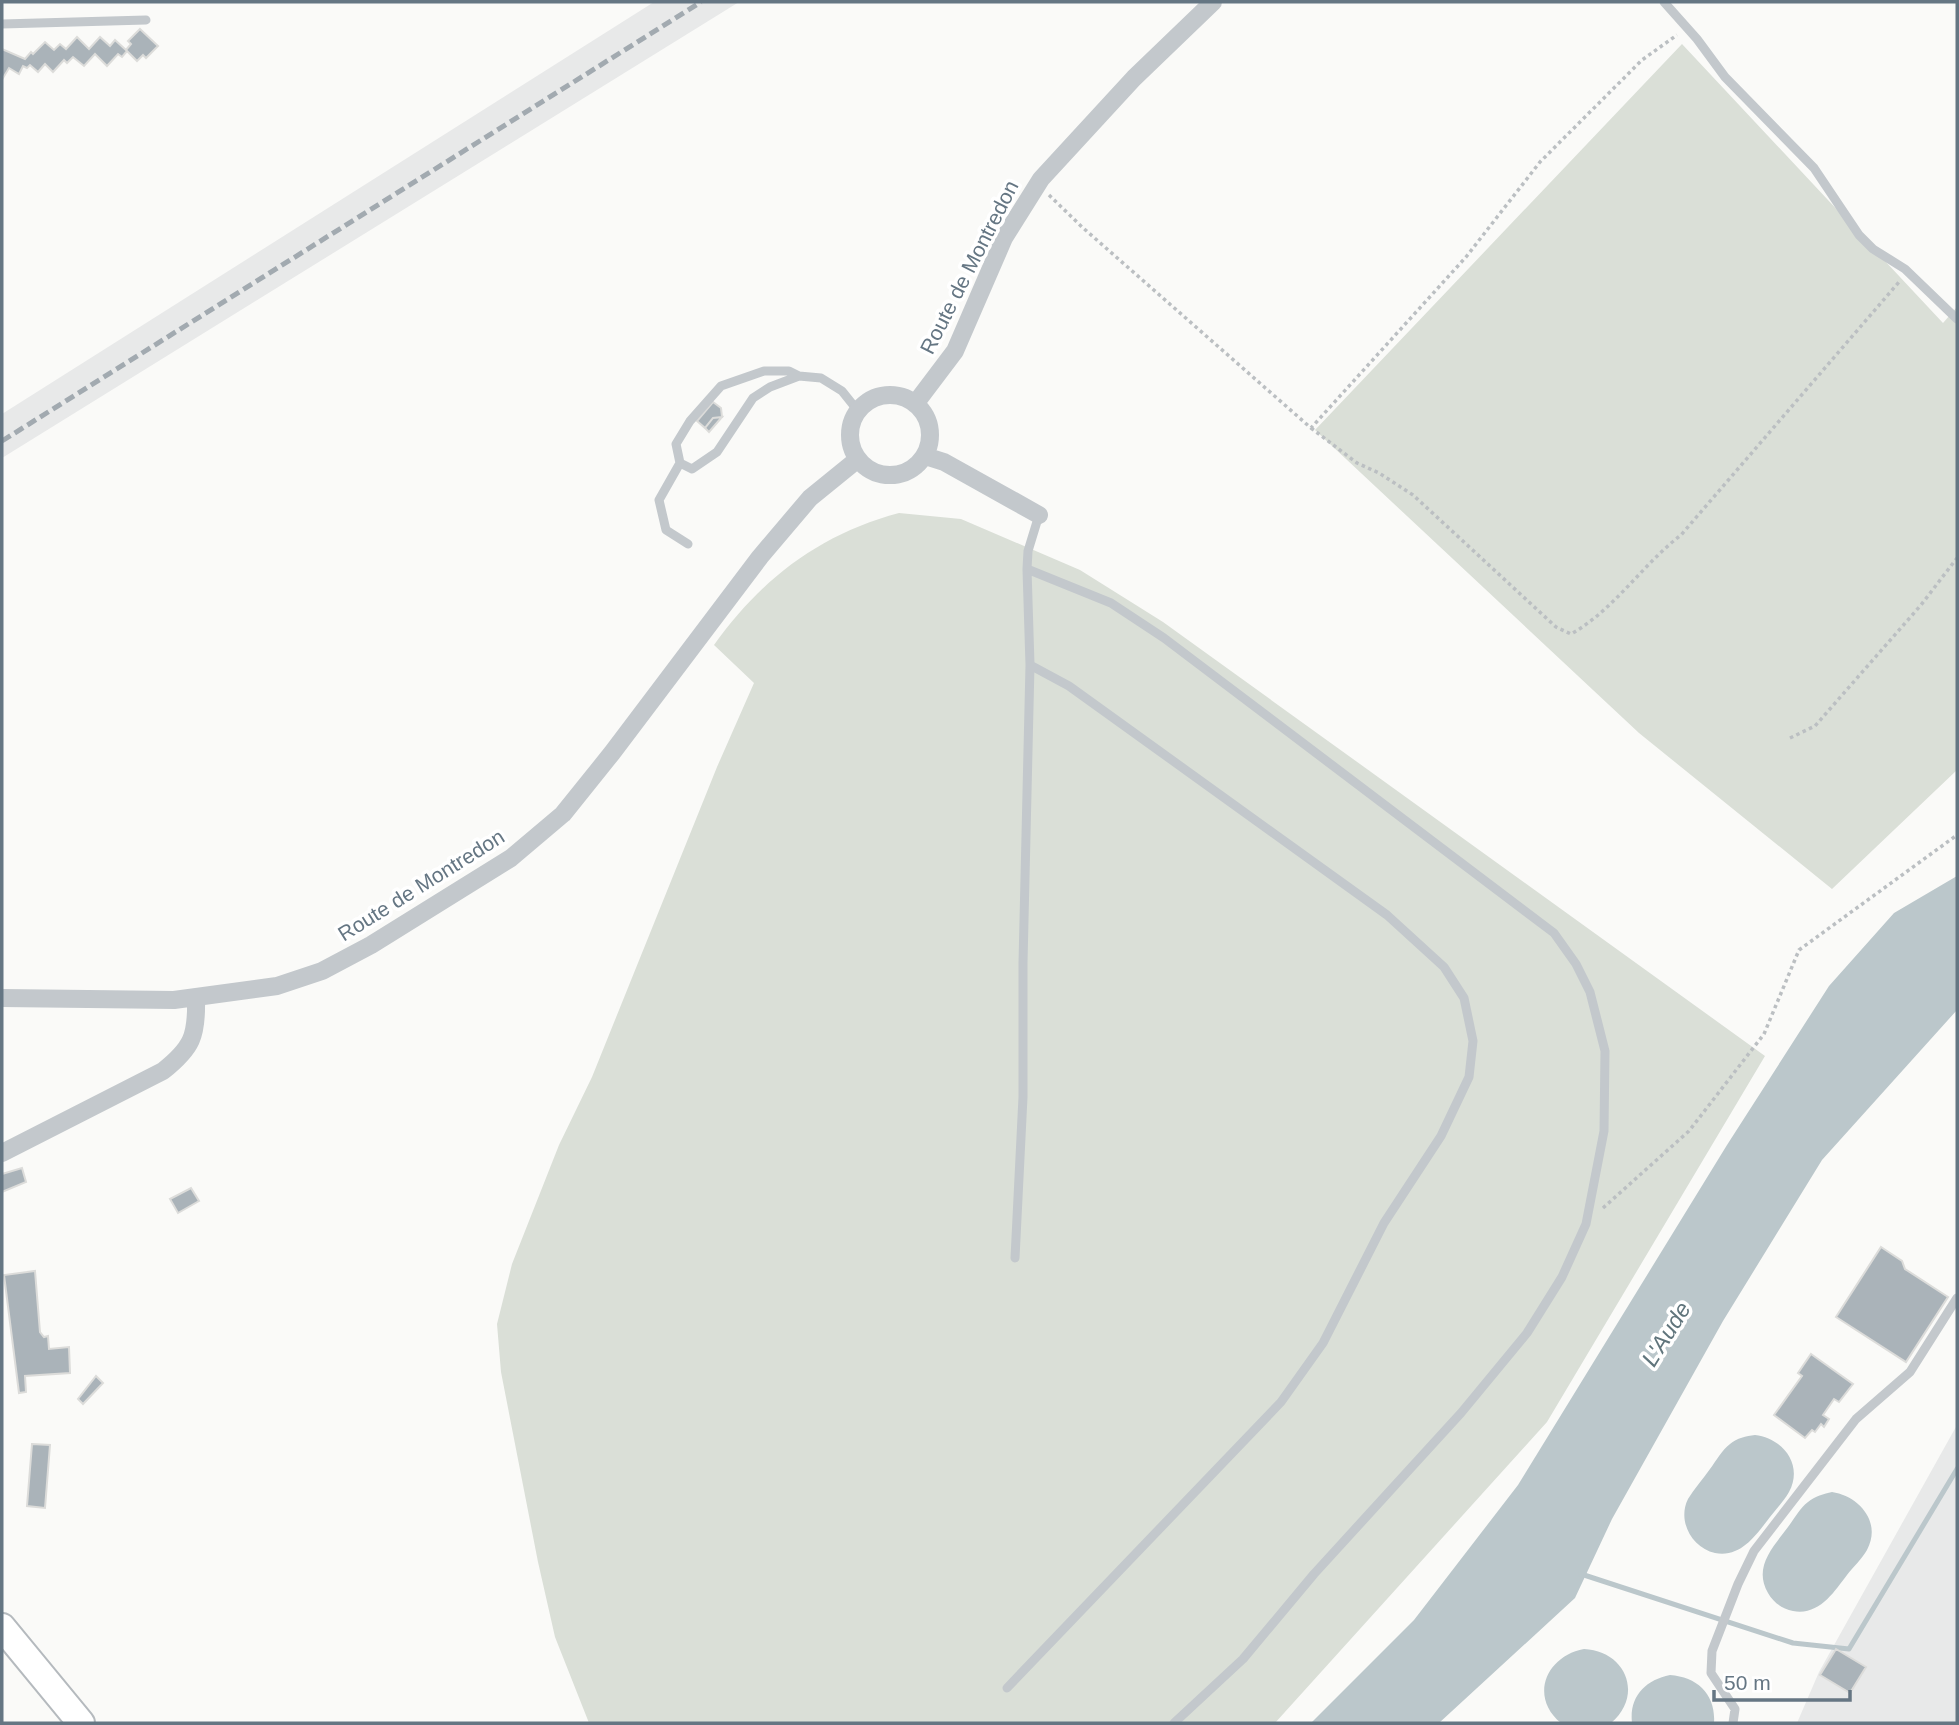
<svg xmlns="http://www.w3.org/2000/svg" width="1959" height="1725" font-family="Helvetica,sans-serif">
	<rect width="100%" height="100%" fill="#fafaf8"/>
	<path fill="#e8e9e9" d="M 654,2 L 739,2 L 2,458 L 2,414 Z
		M 1957,1425 L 1957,1723 L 1797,1723 L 1819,1672 Z"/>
	<path fill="#dadfd7" d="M 1682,44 L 1943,323 L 1957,307 L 1957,770 L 1832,889 L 1639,733 L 1315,430 Z
		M 899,513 L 961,519 L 1080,570 L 1163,622 L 1765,1056 L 1547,1422 L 1275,1723 L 589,1723 L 555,1637 L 538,1562 L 501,1372 L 497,1324 L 512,1264 L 559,1145 L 592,1077 L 717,767 L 754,683 L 714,645 C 761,579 820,534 899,513 Z"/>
	<path fill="#bbc7cb" d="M 1957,876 L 1957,1010 L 1822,1160 L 1723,1321 L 1612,1519 L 1575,1598 L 1439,1723 L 1311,1723 L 1414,1620 L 1518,1485 L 1727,1145 L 1829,986 L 1894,913 Z
		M 1755,1435 C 1782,1438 1804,1464 1789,1492 C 1784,1501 1776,1509 1770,1517 C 1756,1535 1741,1558 1715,1553 C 1692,1548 1677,1521 1688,1499 C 1694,1489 1703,1479 1710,1469 C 1716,1461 1722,1450 1730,1444 C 1737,1438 1746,1436 1755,1435 Z
		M 1832,1492 C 1859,1496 1882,1522 1867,1550 C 1862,1559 1853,1567 1847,1575 C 1834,1592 1819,1616 1793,1611 C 1782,1609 1773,1602 1768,1593 C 1753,1567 1773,1547 1788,1527 C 1794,1519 1800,1508 1808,1502 C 1815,1496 1824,1494 1832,1492 Z
		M 1584,1649 C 1626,1651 1644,1695 1611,1723 L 1561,1723 C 1529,1697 1546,1656 1584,1649 Z
		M 1670,1675 C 1698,1677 1716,1695 1714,1723 L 1632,1723 C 1629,1697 1645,1680 1670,1675 Z"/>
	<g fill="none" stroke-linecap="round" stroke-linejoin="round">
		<path stroke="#bbc7cb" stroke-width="5" d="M 1581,1574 L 1793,1643 L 1849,1649 L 1957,1469"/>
	</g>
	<path fill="#aab3b9" stroke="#dcdcda" stroke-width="2" d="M 140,29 L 158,46 L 146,58 L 143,55 L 137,61 L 127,51 L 122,57 L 118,54 L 107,66 L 95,54 L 84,66 L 73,57 L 67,63 L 64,60 L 53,72 L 45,64 L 38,72 L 30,65 L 27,68 L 23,66 L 19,74 L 9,68 L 3,78 L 2,77 L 2,49 L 25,59 L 31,52 L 33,54 L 45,42 L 54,50 L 60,44 L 66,49 L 77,37 L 89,49 L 100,37 L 110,46 L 115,40 L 126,50 L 131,44 L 128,41 Z
		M 713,402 L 721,408 L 722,417 L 713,418 L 705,428 L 697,421 Z
		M 722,417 L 709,432 L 705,428 L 713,418 Z
		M 22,1168 L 26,1182 L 2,1192 L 2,1174 Z
		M 191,1188 L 199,1201 L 178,1213 L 170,1199 Z
		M 1881,1247 L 1902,1261 L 1905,1269 L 1948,1297 L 1906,1362 L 1836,1317 Z
		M 35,1271 L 40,1332 L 44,1337 L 48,1336 L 49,1349 L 69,1347 L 70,1373 L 25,1376 L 26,1392 L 19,1393 L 4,1275 Z
		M 1811,1354 L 1853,1384 L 1839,1402 L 1834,1399 L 1823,1415 L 1829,1419 L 1824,1427 L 1821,1424 L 1815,1432 L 1812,1430 L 1805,1438 L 1774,1415 L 1802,1376 L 1798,1373 Z
		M 96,1376 L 103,1383 L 83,1404 L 78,1399 Z
		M 32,1444 L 50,1445 L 45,1508 L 27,1506 Z
		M 1836,1649 L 1866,1667 L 1850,1693 L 1820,1675 Z"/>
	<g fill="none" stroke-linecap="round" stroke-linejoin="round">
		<defs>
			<path id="primary" d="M 2,1627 L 81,1723"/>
		</defs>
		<use href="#primary" stroke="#b5babe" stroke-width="30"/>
		<path stroke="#bbbfc2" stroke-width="3.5" stroke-dasharray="3.5 3.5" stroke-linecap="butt" d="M 1049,195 L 1082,227 L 1311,428 L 1466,257 L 1540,162 L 1642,60 L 1677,35
			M 1311,428 L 1357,463 L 1379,473 L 1413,495 L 1556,627 L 1571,634 C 1614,610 1642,565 1681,535 L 1899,282
			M 1790,738 L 1815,726 L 1921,605 L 1957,558
			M 1603,1208 L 1689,1131 L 1764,1034 L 1799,950 L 1957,835"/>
		<path stroke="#c3c8cc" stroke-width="9" d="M 1664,2 L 1697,39 L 1725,77 L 1814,168 L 1859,235 L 1873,249 L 1905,269 L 1957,319
			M 2,24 L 146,20
			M 799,376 L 770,387 L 753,398 L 717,452 L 692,469 L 680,463 L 676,444 L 690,421 L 721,386 L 764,371 L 789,371 L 799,376 L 821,378 L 842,391 L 858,411
			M 680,463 L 659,500 L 666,530 L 688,544
			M 1039,515 L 1028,551 L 1027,569 L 1111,603 L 1164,638 L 1554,933 L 1576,964 L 1590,992 L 1605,1051 L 1604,1131 L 1586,1224 L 1562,1277 L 1527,1333 L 1461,1413 L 1314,1574 L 1243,1659 L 1174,1723
			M 1015,1258 L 1023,1097 L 1023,963 L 1030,665 L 1027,569
			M 1007,1688 L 1281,1402 L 1323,1343 L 1384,1223 L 1441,1136 L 1469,1077 L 1473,1041 L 1464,998 L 1444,967 L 1387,915 L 1069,686 L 1030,665
			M 1733,1723 L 1735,1709 L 1711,1673 L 1712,1651 L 1738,1584 L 1754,1551 L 1856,1419 L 1910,1372 L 1957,1298"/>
		<path stroke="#c3c8cc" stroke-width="18" d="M850 435a40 40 0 1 1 80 0a40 40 0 1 1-80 0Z
			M 915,404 L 955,351 L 1004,238 L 1041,179 L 1134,78 L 1213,2
			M 925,456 L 944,462 L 1039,515
			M 2,998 L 174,1000 L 277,986 L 322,971 L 371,945 L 511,858 L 563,814 L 612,753 L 760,557 L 810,498 L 858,459
			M 2,1153 L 163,1071 C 192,1048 197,1036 196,999"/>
		<use href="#primary" stroke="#fff" stroke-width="26"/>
		<path stroke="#a2aab0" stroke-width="5" stroke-dasharray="10 5" stroke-linecap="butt" d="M 2,441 L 701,2"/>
	</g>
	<g text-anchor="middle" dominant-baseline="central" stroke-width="7" stroke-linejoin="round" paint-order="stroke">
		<g font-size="21" fill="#657683" stroke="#fff">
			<text transform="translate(969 267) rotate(-63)">Route de Montredon</text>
			<text transform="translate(421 885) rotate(-32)">Route de Montredon</text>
		</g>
		<g font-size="23" font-style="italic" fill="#60757c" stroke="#fff">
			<text transform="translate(1666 1334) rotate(-58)">L'Aude</text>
		</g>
	</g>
	<rect width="1959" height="1725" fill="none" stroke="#657683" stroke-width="7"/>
	<path d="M1714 1690v10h136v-10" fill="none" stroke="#657683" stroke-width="3.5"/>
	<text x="1724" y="1690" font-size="21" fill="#657683" stroke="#ffffff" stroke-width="5" paint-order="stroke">50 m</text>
</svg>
